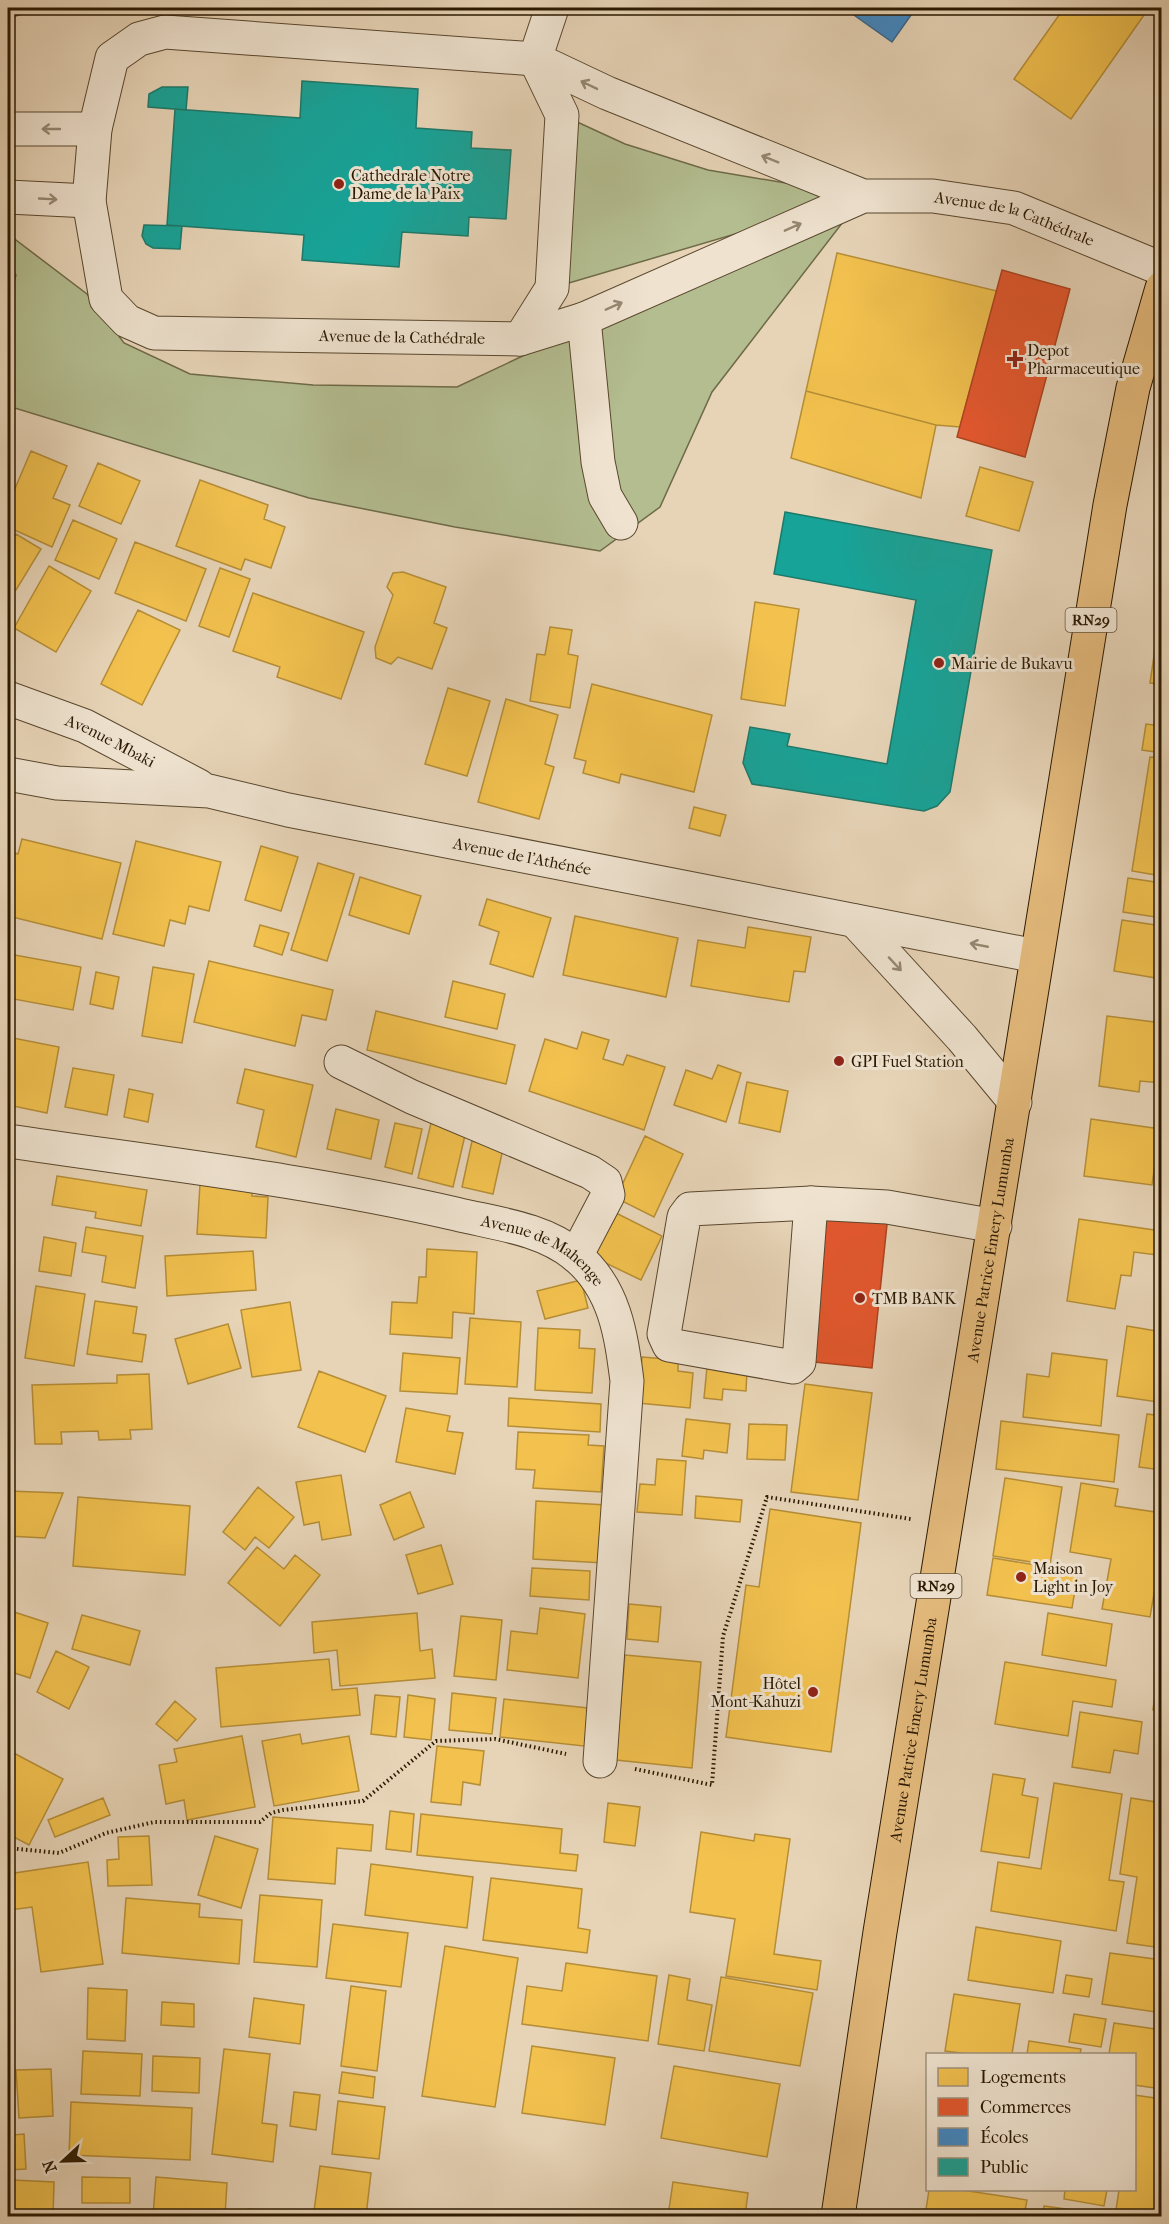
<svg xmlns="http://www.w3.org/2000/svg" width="1169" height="2224" font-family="'IM FELL French Canon',serif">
	<rect width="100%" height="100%" fill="#e7d4b7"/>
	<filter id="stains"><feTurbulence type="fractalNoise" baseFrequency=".00333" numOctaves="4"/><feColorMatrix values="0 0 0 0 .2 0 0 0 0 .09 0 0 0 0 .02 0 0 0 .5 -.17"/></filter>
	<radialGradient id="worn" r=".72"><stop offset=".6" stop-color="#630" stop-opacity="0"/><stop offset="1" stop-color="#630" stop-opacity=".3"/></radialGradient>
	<path fill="#b3bd90" stroke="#6e6a48" stroke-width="1.5" d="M 8,8 L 46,8 L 8,18 Z
		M 562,115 L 625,144 L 708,170 L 863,196 L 712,392 L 660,507 L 600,551 L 455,527 L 309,498 L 8,406 L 8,300 L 16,275 L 8,261 L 8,234 L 87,294 L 124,343 L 190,374 L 313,385 L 457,387 L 857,198 L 552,288 Z"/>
	<path fill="#f2c14e" stroke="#b68e37" stroke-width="1.5" d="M 1064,8 L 1149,8 L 1071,119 L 1014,79 Z
		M 837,253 L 997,291 L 960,427 L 936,425 L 806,391 Z
		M 806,391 L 936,425 L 921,498 L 791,458 Z
		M 31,451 L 67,466 L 53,498 L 70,505 L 52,547 L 8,527 L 8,505 Z
		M 98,463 L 140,481 L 121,524 L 79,506 Z
		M 980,467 L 1033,482 L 1019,531 L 966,516 Z
		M 8,468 L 14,471 L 8,486 Z
		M 200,480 L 268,505 L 264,519 L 285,527 L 271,568 L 245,559 L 241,570 L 176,546 Z
		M 73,520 L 117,539 L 99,579 L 55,560 Z
		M 16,534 L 41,549 L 16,590 L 8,585 L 8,548 Z
		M 135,542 L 206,569 L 186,621 L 115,593 Z
		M 49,566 L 91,591 L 56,652 L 14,628 Z
		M 220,568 L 250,579 L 229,637 L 199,626 Z
		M 403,572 L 446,587 L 434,623 L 447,628 L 432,669 L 398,657 L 391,664 L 376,658 L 375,647 L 393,595 L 387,587 L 393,573 Z
		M 253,593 L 364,632 L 341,699 L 277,677 L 280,667 L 233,651 Z
		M 755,602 L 799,609 L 785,706 L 741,699 Z
		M 138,610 L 180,630 L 142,705 L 101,684 Z
		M 550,627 L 572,630 L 568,654 L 578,656 L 570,708 L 530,701 L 537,654 L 545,655 Z
		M 1155,649 L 1162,650 L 1162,753 L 1142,750 L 1146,724 L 1154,725 L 1160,684 L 1150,683 Z
		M 592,684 L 712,715 L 694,792 L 621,774 L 619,783 L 583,773 L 586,761 L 574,758 Z
		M 448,688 L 490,701 L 467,776 L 425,764 Z
		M 506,699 L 558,715 L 545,764 L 554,767 L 539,819 L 478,802 Z
		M 1150,757 L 1162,758 L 1162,876 L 1132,871 Z
		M 694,807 L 726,815 L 720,836 L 689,828 Z
		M 22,839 L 121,863 L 102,939 L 8,916 L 8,851 L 18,854 Z
		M 136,841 L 221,862 L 209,911 L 189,906 L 185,924 L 170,920 L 164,946 L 113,934 Z
		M 261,846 L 298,857 L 281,911 L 245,900 Z
		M 318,863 L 354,874 L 327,961 L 291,950 Z
		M 360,877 L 421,896 L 409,934 L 349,915 Z
		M 1128,878 L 1162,883 L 1162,918 L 1123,912 Z
		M 487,899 L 551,918 L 533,977 L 490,964 L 499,932 L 479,925 Z
		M 575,916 L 678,938 L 666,997 L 563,975 Z
		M 1122,920 L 1162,926 L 1162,979 L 1114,971 Z
		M 260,925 L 289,933 L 282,955 L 254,946 Z
		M 748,927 L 811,937 L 805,972 L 794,971 L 789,1002 L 691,986 L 698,940 L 745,948 Z
		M 9,954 L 81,967 L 73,1010 L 8,998 Z
		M 209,961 L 333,990 L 326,1020 L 302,1015 L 295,1046 L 194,1022 Z
		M 153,967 L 194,974 L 182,1043 L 142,1036 Z
		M 96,972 L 119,977 L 113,1009 L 90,1004 Z
		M 453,981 L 505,994 L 497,1029 L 445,1017 Z
		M 376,1011 L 515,1045 L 506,1084 L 367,1050 Z
		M 1107,1016 L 1162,1023 L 1162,1083 L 1140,1081 L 1139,1092 L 1099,1086 Z
		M 582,1032 L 609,1040 L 603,1059 L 623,1065 L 627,1055 L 665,1067 L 644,1130 L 529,1091 L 545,1039 L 577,1049 Z
		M 8,1037 L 59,1047 L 47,1113 L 8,1105 Z
		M 718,1065 L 741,1073 L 726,1122 L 674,1105 L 686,1070 L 712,1079 Z
		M 73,1068 L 114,1075 L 107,1115 L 65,1107 Z
		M 245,1069 L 313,1085 L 296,1157 L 256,1147 L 264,1110 L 237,1103 Z
		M 747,1082 L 788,1091 L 780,1132 L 739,1123 Z
		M 129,1089 L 153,1094 L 148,1122 L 124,1117 Z
		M 336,1109 L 379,1120 L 371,1159 L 327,1149 Z
		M 1091,1119 L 1160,1129 L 1152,1185 L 1084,1176 Z
		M 395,1123 L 422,1129 L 412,1174 L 385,1167 Z
		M 431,1123 L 466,1131 L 453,1187 L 418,1178 Z
		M 645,1136 L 683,1154 L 654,1217 L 616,1198 Z
		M 472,1141 L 503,1149 L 493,1194 L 462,1187 Z
		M 57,1176 L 147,1190 L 141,1226 L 95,1218 L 96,1212 L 52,1205 Z
		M 200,1184 L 252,1187 L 252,1196 L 268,1197 L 266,1238 L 197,1234 Z
		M 610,1210 L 662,1236 L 641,1280 L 589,1255 Z
		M 1079,1219 L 1161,1231 L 1157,1255 L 1134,1252 L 1131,1276 L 1121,1275 L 1115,1309 L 1067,1301 Z
		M 86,1227 L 143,1236 L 135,1288 L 102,1282 L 106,1256 L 82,1252 Z
		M 44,1237 L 76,1243 L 71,1276 L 39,1271 Z
		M 427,1249 L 477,1252 L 474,1314 L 453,1312 L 452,1338 L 390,1334 L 392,1302 L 417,1303 L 419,1277 L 426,1277 Z
		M 253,1251 L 256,1290 L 167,1296 L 165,1256 Z
		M 581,1280 L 588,1308 L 545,1319 L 537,1291 Z
		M 36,1286 L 85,1294 L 74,1366 L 25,1358 Z
		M 95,1301 L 137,1307 L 133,1333 L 146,1335 L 142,1362 L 87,1354 Z
		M 290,1302 L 301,1370 L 252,1377 L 241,1310 Z
		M 470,1318 L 521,1322 L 517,1387 L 465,1384 Z
		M 228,1324 L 241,1368 L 188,1384 L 175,1339 Z
		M 1127,1326 L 1162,1332 L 1162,1378 L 1158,1402 L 1117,1396 Z
		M 538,1328 L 580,1330 L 579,1348 L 595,1349 L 592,1393 L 535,1390 Z
		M 8,1342 L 14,1343 L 8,1379 Z
		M 403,1353 L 460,1358 L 457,1394 L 400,1391 Z
		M 1052,1353 L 1107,1360 L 1101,1426 L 1023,1417 L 1027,1374 L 1049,1377 Z
		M 642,1357 L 678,1360 L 678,1371 L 693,1373 L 690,1408 L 638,1403 Z
		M 707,1367 L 747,1371 L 746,1391 L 723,1389 L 722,1400 L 704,1398 Z
		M 319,1371 L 386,1396 L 365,1452 L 298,1427 Z
		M 149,1374 L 152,1429 L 130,1430 L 131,1439 L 99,1440 L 98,1431 L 61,1432 L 62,1444 L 35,1444 L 32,1385 L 117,1383 L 117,1375 Z
		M 805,1384 L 872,1393 L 858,1500 L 791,1492 Z
		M 509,1398 L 601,1404 L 600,1432 L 508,1426 Z
		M 406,1408 L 450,1416 L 447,1431 L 463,1433 L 455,1474 L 396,1462 Z
		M 1147,1414 L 1162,1416 L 1162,1470 L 1139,1467 Z
		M 686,1419 L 730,1424 L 727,1453 L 704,1450 L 703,1459 L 682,1456 Z
		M 1001,1421 L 1119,1435 L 1114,1482 L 996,1469 Z
		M 749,1424 L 787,1425 L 785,1460 L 747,1459 Z
		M 518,1432 L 589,1435 L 588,1445 L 604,1446 L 601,1492 L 533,1488 L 535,1470 L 516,1469 Z
		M 657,1459 L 686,1461 L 682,1515 L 637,1512 L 640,1484 L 655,1485 Z
		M 341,1475 L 351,1535 L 322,1540 L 319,1522 L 304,1525 L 296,1482 Z
		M 1005,1478 L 1062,1487 L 1050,1565 L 993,1556 Z
		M 1081,1483 L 1118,1489 L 1115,1506 L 1162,1513 L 1162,1547 L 1150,1617 L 1102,1609 L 1111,1559 L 1070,1552 Z
		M 258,1487 L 294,1517 L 269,1548 L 255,1537 L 245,1550 L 223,1532 Z
		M 8,1491 L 63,1493 L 45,1538 L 8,1536 Z
		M 410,1492 L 424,1527 L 394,1540 L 380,1505 Z
		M 696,1496 L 742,1500 L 740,1522 L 695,1518 Z
		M 78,1497 L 190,1506 L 185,1575 L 73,1566 Z
		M 536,1501 L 607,1505 L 604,1563 L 533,1559 Z
		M 770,1509 L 861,1523 L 831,1752 L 726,1737 L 746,1585 L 759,1587 Z
		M 441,1545 L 453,1584 L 418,1594 L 406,1555 Z
		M 257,1547 L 284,1569 L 295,1555 L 320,1575 L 280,1626 L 228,1583 Z
		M 993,1558 L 1078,1572 L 1072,1608 L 987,1595 Z
		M 532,1568 L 590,1571 L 589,1600 L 530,1596 Z
		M 629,1604 L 661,1607 L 658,1642 L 627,1639 Z
		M 540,1608 L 585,1614 L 578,1678 L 507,1670 L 511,1631 L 537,1634 Z
		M 8,1610 L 48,1623 L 30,1678 L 8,1671 Z
		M 417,1613 L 420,1651 L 432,1649 L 435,1678 L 340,1686 L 337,1650 L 314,1653 L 312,1622 Z
		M 1048,1613 L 1112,1624 L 1106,1666 L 1042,1655 Z
		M 82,1615 L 140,1631 L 130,1665 L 72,1649 Z
		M 1162,1615 L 1162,1648 L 1157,1647 Z
		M 461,1616 L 502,1620 L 496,1680 L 454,1676 Z
		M 56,1651 L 89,1667 L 69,1709 L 37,1692 Z
		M 625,1655 L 701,1662 L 692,1768 L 616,1760 Z
		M 329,1659 L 332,1690 L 357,1688 L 360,1715 L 221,1727 L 216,1668 Z
		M 1160,1661 L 1162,1662 L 1162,1712 L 1153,1710 Z
		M 1005,1662 L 1116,1680 L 1112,1707 L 1073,1701 L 1068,1736 L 995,1724 Z
		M 452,1693 L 496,1698 L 492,1734 L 449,1730 Z
		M 375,1695 L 400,1697 L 396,1737 L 371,1734 Z
		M 408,1695 L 435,1699 L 431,1740 L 404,1737 Z
		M 504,1699 L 588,1708 L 593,1747 L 500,1737 Z
		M 175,1701 L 196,1719 L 177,1741 L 156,1724 Z
		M 1080,1712 L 1142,1722 L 1138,1754 L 1114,1750 L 1110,1773 L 1072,1767 Z
		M 300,1734 L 302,1744 L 349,1736 L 359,1791 L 274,1806 L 262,1741 Z
		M 242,1736 L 255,1807 L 187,1820 L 184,1800 L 166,1804 L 159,1765 L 177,1762 L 174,1749 Z
		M 437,1746 L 484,1751 L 480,1785 L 463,1782 L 461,1805 L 431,1802 Z
		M 8,1750 L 63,1779 L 29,1845 L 8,1834 Z
		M 993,1774 L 1025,1779 L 1022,1795 L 1038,1798 L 1029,1858 L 981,1851 Z
		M 1054,1783 L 1122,1794 L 1109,1880 L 1124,1882 L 1116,1931 L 991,1911 L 998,1862 L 1041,1869 Z
		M 103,1798 L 110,1815 L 55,1837 L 48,1820 Z
		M 1131,1798 L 1162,1803 L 1162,1948 L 1127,1943 L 1137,1877 L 1120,1874 Z
		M 608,1803 L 640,1807 L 635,1846 L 604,1842 Z
		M 390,1811 L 414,1814 L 411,1852 L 386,1849 Z
		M 421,1814 L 562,1829 L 560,1853 L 578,1855 L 576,1871 L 417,1855 Z
		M 273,1817 L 373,1825 L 371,1851 L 337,1848 L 335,1884 L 268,1879 Z
		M 701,1832 L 754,1841 L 755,1834 L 790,1839 L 774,1954 L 821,1961 L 817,1990 L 726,1976 L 735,1919 L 690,1912 Z
		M 149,1836 L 152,1885 L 108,1886 L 107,1860 L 119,1859 L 118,1837 Z
		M 215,1836 L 258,1849 L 241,1908 L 198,1895 Z
		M 88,1862 L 103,1964 L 41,1972 L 32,1907 L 10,1910 L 8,1874 Z
		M 371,1864 L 473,1877 L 467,1928 L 365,1915 Z
		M 491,1878 L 582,1889 L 578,1928 L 590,1930 L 587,1953 L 483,1940 Z
		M 260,1895 L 322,1900 L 317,1967 L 254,1962 Z
		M 126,1898 L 200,1904 L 199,1917 L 242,1920 L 239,1964 L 122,1953 Z
		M 333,1924 L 408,1933 L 401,1987 L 326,1978 Z
		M 976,1927 L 1061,1941 L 1053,1993 L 968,1980 Z
		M 445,1946 L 518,1958 L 495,2107 L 422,2096 Z
		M 1110,1953 L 1162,1960 L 1162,2013 L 1102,2004 Z
		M 566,1963 L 657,1976 L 648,2041 L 522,2024 L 527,1986 L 562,1991 Z
		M 669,1975 L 690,1979 L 687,2000 L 712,2005 L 704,2051 L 658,2044 Z
		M 1066,1975 L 1092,1979 L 1089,1997 L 1063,1993 Z
		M 721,1977 L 813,1993 L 800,2066 L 709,2051 Z
		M 351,1986 L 386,1991 L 377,2071 L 341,2066 Z
		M 88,1988 L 127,1990 L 125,2041 L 87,2039 Z
		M 954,1994 L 1020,2004 L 1012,2054 L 969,2054 L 945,2051 Z
		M 254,1998 L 304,2005 L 300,2044 L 249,2037 Z
		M 162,2002 L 194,2004 L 194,2027 L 161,2025 Z
		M 1074,2014 L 1106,2019 L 1101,2047 L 1069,2042 Z
		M 1114,2023 L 1162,2030 L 1162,2089 L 1134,2085 L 1134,2054 L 1109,2054 Z
		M 1029,2041 L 1081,2049 L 1080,2054 L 1027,2054 Z
		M 532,2046 L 615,2058 L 605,2125 L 522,2113 Z
		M 224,2049 L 270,2054 L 262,2123 L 277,2125 L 273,2162 L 212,2154 Z
		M 83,2051 L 142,2054 L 140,2096 L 81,2094 Z
		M 153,2056 L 200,2058 L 199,2093 L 152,2091 Z
		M 674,2066 L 780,2084 L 767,2157 L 661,2138 Z
		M 51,2069 L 53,2116 L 19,2118 L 16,2070 Z
		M 342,2072 L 375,2077 L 373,2098 L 339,2093 Z
		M 11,2089 L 13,2135 L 24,2134 L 26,2169 L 8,2170 L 8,2090 Z
		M 294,2092 L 320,2095 L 316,2130 L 290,2126 Z
		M 1134,2095 L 1162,2099 L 1162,2216 L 1116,2210 L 1119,2190 L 1134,2190 Z
		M 338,2101 L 385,2107 L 379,2159 L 332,2154 Z
		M 71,2102 L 192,2108 L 190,2160 L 69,2155 Z
		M 320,2166 L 371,2173 L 366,2216 L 314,2211 Z
		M 82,2177 L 130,2178 L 130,2203 L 82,2203 Z
		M 156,2177 L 227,2183 L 225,2216 L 153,2215 Z
		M 12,2180 L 54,2182 L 53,2216 L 11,2216 Z
		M 673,2182 L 748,2193 L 745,2216 L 668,2216 Z
		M 929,2190 L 962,2190 L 1027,2200 L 1024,2216 L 925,2216 Z
		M 1065,2190 L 1107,2190 L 1104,2206 L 1064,2199 Z
		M 1044,2206 L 1109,2215 L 1109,2216 L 1043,2216 Z
		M 248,2209 L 298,2214 L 298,2216 L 248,2216 Z"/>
	<path fill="#e4572e" stroke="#ac4420" stroke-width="1.5" d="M 1002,270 L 1070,289 L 1025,457 L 957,437 Z
		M 822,1207 L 888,1215 L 872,1368 L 805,1361 Z"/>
	<path fill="#3f88c5" stroke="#39668a" stroke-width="1.5" d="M 844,8 L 916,8 L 892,42 Z"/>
	<path fill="#17a398" stroke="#1d796a" stroke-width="1.5" d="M 302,81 L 418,89 L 416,128 L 472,132 L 471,148 L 511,150 L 506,219 L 469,217 L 468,236 L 402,232 L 399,267 L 302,260 L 304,235 L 167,225 L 175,109 L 300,118 Z
		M 302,81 L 418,89 L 416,128 L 472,132 L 471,148 L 511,150 L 506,219 L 469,217 L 468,236 L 402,232 L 399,267 L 302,260 L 304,235 L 167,225 L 175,109 L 300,118 Z
		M 162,87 L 188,87 L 186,110 L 148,107 L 149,94 Z
		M 144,225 L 182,226 L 180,249 L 153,248 L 146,244 L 142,236 Z
		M 785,512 L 992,550 L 950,792 L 937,806 L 924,811 L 752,784 L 743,763 L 750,727 L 790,734 L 787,746 L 887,764 L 916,600 L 774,574 Z
		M 785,512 L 992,550 L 950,792 L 937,806 L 924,811 L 752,784 L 743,763 L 750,727 L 790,734 L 787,746 L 887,764 L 916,600 L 774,574 Z"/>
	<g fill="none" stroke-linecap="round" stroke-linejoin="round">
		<defs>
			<g id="minor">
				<path d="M 8,129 L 95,129"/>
				<path id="s1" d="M 863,196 L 584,319 L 520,339 L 154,333 L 127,321 L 106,299 L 89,201 L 95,129 L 112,58 L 139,39 L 165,32 L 535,59 L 607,93 L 863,196 L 933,196 L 1014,208 L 1162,269"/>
				<path d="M 8,197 L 89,201"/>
				<path d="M 584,319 L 598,462 L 605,496 L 621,523"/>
				<path d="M 520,339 L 552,288 L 562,115 L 535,59 L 552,8"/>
				<path id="s2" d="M 8,698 L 85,726 L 199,786"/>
				<path id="s3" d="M 8,774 L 57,783 L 209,791 L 288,810 L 1036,956"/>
				<path d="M 855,921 L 962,1038 L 1015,1102"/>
				<path d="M 341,1062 L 412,1097 L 590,1172 L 605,1182 L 608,1195 L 576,1256"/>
				<path id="s4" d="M 8,1141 C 157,1163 309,1180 456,1214 C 497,1224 541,1228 575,1255 C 615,1288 621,1334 627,1381 L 600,1761"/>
				<path d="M 811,1203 L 799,1362 L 793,1367 L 669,1345 L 664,1334 L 684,1217 L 690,1209 Z"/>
				<path d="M 811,1203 L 887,1207 L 995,1226"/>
			</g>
			<g id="major">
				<path id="s5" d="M 838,2216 L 880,1932 L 1110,505 L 1133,388 L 1162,288"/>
			</g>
		</defs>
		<use href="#minor" stroke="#59472e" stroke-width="35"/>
		<use href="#major" stroke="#2a1800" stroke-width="35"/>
		<path stroke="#2a1800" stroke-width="4" stroke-dasharray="1.5 3" stroke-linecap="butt" d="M 635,1769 L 712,1785 L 723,1636 L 767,1497 L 911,1519
			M 8,1848 L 59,1853 L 106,1833 L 154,1822 L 260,1822 L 271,1813 L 283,1810 L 363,1801 L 436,1741 L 495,1739 L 566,1754"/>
		<use href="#minor" stroke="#efe3d0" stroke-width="33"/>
		<use href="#major" stroke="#e4ba7c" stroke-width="33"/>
	</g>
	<defs><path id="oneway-shaft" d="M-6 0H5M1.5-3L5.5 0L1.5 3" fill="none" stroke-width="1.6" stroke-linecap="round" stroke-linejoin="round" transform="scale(1.5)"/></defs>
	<g stroke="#968872">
		<use href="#oneway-shaft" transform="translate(589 85) rotate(-154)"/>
		<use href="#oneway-shaft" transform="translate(51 129) rotate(-180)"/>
		<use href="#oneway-shaft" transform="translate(770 159) rotate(-158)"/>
		<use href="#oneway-shaft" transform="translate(48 199) rotate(3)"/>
		<use href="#oneway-shaft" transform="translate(793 227) rotate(-24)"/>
		<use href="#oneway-shaft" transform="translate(614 306) rotate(-24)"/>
		<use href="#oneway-shaft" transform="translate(979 945) rotate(-169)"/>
		<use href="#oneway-shaft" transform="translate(895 964) rotate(47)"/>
	</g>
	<g fill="#8f2418" stroke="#efe3d0" stroke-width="2">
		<circle cx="339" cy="184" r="6"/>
		<path d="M1012 350h6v6h6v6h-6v6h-6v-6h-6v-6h6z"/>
		<circle cx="939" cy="663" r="6"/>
		<circle cx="839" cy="1061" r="6"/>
		<circle cx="860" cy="1298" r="6"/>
		<circle cx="1021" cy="1577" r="6"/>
		<circle cx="813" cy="1692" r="6"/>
	</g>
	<g text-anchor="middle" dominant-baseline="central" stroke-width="6" stroke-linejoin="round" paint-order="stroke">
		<g fill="#efe3d0" stroke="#65553e" stroke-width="1.5">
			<rect x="1065.5" y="608" width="51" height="24" rx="4.5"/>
			<rect x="910.5" y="1574" width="51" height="24" rx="4.5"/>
		</g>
		<g font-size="15" font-weight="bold" fill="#2a1800">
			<text x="1091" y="620">RN29</text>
			<text x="936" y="1586">RN29</text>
		</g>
		<g font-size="16" fill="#2a1800" stroke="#efe3d0" text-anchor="start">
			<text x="351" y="175">Cathedrale Notre<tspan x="351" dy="18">Dame de la Paix</tspan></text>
			<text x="1027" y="350">Depot<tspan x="1027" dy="18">Pharmaceutique</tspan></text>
			<text x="951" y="663">Mairie de Bukavu</text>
			<text x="851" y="1061">GPI Fuel Station</text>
			<text x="872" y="1298">TMB BANK</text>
			<text x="1033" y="1568">Maison<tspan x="1033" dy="18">Light in Joy</tspan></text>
			<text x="801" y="1683" text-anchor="end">Hôtel<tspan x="801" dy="18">Mont-Kahuzi</tspan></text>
		</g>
		<g font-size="16" fill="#2a1800" stroke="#efe3d0">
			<text stroke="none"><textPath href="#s1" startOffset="1984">Avenue de la Cathédrale</textPath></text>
			<text transform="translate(402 337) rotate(1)">Avenue de la Cathédrale</text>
			<text stroke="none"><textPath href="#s2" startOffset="111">Avenue Mbaki</textPath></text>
			<text stroke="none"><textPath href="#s3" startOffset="522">Avenue de l'Athénée</textPath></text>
			<text stroke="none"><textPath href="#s5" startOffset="978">Avenue Patrice Emery Lumumba</textPath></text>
			<text stroke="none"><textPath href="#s4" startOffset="550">Avenue de Mahenge</textPath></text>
			<text stroke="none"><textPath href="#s5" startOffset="492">Avenue Patrice Emery Lumumba</textPath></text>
		</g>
	</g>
	<rect width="1169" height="2224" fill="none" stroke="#e7d4b7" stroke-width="30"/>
	<rect x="9" y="9" width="1151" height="2206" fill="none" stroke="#2a1800" stroke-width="3"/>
	<rect x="15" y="15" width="1139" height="2194" fill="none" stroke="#2a1800" stroke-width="1.5"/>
	<rect x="926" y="2053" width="210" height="138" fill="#efe3d0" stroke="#a0927d" stroke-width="1.5"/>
	<rect x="938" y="2068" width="30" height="18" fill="#f2c14e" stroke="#a0927d" stroke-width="1.5"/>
	<text x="980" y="2083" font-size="18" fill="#2a1800">Logements</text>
	<rect x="938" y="2098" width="30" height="18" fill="#e4572e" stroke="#a0927d" stroke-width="1.5"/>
	<text x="980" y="2113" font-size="18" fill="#2a1800">Commerces</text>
	<rect x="938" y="2128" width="30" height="18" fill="#3f88c5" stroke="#a0927d" stroke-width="1.5"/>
	<text x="980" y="2143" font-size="18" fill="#2a1800">Écoles</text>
	<rect x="938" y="2158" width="30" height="18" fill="#17a398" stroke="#a0927d" stroke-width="1.5"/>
	<text x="980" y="2173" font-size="18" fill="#2a1800">Public</text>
	<g transform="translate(63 2161) rotate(248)" stroke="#efe3d0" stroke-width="4.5" paint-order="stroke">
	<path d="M0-4.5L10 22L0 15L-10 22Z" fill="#2a1800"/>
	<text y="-9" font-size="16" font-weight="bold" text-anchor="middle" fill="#2a1800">N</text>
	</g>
	<rect width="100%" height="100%" filter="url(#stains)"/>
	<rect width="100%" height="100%" fill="url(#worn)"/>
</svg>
